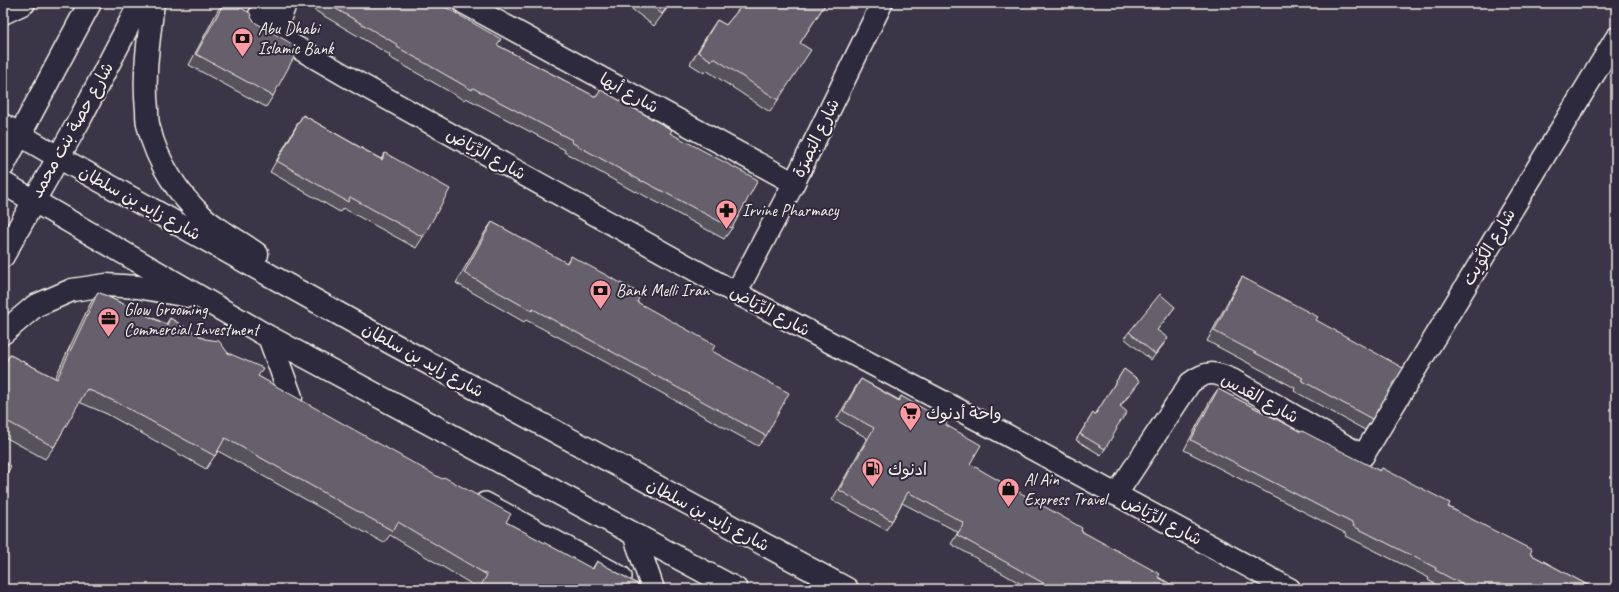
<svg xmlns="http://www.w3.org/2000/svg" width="1619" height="592" font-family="Caveat,'Playpen Sans Arabic',sans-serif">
	<rect width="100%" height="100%" fill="#3b3647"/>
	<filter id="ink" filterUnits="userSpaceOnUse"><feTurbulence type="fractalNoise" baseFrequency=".025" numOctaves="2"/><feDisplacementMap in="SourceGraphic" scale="8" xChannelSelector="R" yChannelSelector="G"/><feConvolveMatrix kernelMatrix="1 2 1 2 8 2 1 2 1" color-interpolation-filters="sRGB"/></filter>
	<g filter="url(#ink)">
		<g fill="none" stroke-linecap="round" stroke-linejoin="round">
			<defs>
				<path id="minor" d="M 266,3 L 255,23 L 346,76 L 736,293 L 1003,433 L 1290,589
					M 464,3 L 794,183
					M 274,34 L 286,3
					M 736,293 L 794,183 L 882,3
					M 1116,495 L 1190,383 C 1207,370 1214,372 1233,380 L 1363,456 L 1616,38
					M 485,503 L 621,577"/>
				<path id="major" d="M 3,166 L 90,3
					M 3,256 L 80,119 L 140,3"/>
				<path id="highway" d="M 153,3 C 149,38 143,74 147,110 C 147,116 147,122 149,128 C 157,162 178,194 204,218 C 217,230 242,243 257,254
					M 3,13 L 24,3
					M 3,125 L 58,157 L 393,344 L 847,589
					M 3,183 L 269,337 L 736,589
					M 3,333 L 35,306 L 72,290 L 106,285 L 138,287 L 188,296
					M 269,337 L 291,397
					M 634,534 L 653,589"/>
			</defs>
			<use href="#minor" stroke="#f4f1e8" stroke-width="24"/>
			<use href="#major" stroke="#f4f1e8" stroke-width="25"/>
			<use href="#highway" stroke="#f4f1e8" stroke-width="25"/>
			<use href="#minor" stroke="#2f2a3d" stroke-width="21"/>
			<use href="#major" stroke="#2f2a3d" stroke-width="22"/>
			<use href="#highway" stroke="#2f2a3d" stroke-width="22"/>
		</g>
		<path fill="#57535d" stroke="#f4f1e8" d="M 223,3 L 232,3 L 273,96 L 266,107 L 189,65 L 218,10 Z
			M 318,3 L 438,3 L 497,45 L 596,97 L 601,90 L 670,133 L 732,228 L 724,239 L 636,191 L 635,192 L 564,152 L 565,150 L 466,98 L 464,100 L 389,57 L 390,55 L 314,10 Z
			M 624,3 L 671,3 L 654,26 Z
			M 733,3 L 826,3 L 800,43 L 778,100 L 770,112 L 706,70 L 704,73 L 690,64 L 709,32 L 717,20 L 726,25 L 740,8 Z
			M 303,115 L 381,159 L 385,153 L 423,237 L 416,248 L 343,208 L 340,212 L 270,172 L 296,126 Z
			M 492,222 L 566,263 L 571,256 L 637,302 L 712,351 L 766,436 L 758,446 L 600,359 L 526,320 L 524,322 L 456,283 L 485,232 Z
			M 1242,277 L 1316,320 L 1372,419 L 1365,430 L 1294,391 L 1295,388 L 1207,341 L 1235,288 Z
			M 98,292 L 166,324 L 170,318 L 228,353 L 258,376 L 506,522 L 592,569 L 597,561 L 646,589 L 477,589 L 478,588 L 390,535 L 384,543 L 218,451 L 206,469 L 107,414 L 79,402 L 54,447 L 45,459 L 3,436 L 3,365 L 10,355 L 55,378 L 90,304 Z
			M 1175,307 L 1157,330 L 1164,344 L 1151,360 L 1124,338 L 1129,332 Z
			M 1124,369 L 1140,381 L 1120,407 L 1116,428 L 1105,449 L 1101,455 L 1076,440 L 1093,413 L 1095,415 Z
			M 861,379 L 899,400 L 901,396 L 946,425 L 970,464 L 1158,577 L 1179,589 L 1030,589 L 951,544 L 958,532 L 902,503 L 892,521 L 886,530 L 832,500 L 867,438 L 836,420 L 855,388 Z
			M 1218,389 L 1301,432 L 1380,471 L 1382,468 L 1530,554 L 1595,589 L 1444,589 L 1428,580 L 1429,578 L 1346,536 L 1347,534 L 1184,450 L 1211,399 Z"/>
		<path fill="#65616c" stroke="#f4f1e8" d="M 224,3 L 232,3 L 250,13 L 252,19 L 256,23 L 299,48 L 273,96 L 196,54 Z
			M 326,3 L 438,3 L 501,39 L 497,45 L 596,97 L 601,90 L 672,130 L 670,133 L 758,180 L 732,228 L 643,181 L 643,182 L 571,142 L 572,140 L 473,88 L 472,90 L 397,47 L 398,45 Z
			M 648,3 L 670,3 L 662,14 Z
			M 744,3 L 826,3 L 800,43 L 811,50 L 778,100 L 714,58 L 712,61 L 698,52 L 717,20 L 726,25 Z
			M 303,115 L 382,160 L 385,153 L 450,189 L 423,237 L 350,197 L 348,202 L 277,161 Z
			M 492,222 L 567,263 L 571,256 L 641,294 L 637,302 L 715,345 L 712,351 L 789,393 L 766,436 L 607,349 L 533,309 L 532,311 L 464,273 Z
			M 1242,277 L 1318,317 L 1316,320 L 1403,368 L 1372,419 L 1301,380 L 1303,378 L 1214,331 Z
			M 98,292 L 167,325 L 170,318 L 205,339 L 219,341 L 228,353 L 263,368 L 258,376 L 442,479 L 444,477 L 511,514 L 506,522 L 593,569 L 597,561 L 646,589 L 479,589 L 487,575 L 398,522 L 393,531 L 225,438 L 215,456 L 116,402 L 87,389 L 54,447 L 3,419 L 3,367 L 10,355 L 57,379 Z
			M 1160,294 L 1175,307 L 1157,330 L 1168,338 L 1155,354 L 1129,332 Z
			M 1124,369 L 1140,381 L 1120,406 L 1127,412 L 1116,428 L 1117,429 L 1105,449 L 1080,434 L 1093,413 L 1095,415 Z
			M 861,379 L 899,401 L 901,396 L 947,422 L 946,425 L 981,445 L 970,464 L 1082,528 L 1081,531 L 1160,574 L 1158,577 L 1179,589 L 1054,589 L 957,535 L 964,523 L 908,492 L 892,521 L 839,490 L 874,428 L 843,411 Z
			M 1218,389 L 1301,432 L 1302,431 L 1380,471 L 1382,468 L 1450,503 L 1448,507 L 1532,550 L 1530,554 L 1595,589 L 1471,589 L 1435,570 L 1436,568 L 1353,526 L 1354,524 L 1191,440 Z
			M 3,462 L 11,466 L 3,481 Z"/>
	</g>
	<defs>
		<symbol id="bank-pin" viewBox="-11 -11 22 30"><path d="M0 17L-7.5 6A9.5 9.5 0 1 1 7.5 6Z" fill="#ff9aa2" stroke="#2f2a3d"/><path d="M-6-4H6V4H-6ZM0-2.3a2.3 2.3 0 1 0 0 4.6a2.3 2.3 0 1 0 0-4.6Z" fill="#111"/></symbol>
		<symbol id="pharmacy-pin" viewBox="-11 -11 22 30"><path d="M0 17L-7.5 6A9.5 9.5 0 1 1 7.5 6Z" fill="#ff9aa2" stroke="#2f2a3d"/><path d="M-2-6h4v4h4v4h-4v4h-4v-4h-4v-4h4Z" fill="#111"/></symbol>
		<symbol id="office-pin" viewBox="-11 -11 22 30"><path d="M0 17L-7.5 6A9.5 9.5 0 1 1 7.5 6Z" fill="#ff9aa2" stroke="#2f2a3d"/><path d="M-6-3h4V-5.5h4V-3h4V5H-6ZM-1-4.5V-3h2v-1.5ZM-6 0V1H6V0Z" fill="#111"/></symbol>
		<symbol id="supermarket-pin" viewBox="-11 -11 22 30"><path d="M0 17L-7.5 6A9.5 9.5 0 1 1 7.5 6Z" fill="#ff9aa2" stroke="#2f2a3d"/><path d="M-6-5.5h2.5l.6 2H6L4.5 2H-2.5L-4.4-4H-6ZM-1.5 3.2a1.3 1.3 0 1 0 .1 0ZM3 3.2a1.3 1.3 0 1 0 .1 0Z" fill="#111"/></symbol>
		<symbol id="fuel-pin" viewBox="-11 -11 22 30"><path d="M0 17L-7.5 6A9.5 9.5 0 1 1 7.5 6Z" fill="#ff9aa2" stroke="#2f2a3d"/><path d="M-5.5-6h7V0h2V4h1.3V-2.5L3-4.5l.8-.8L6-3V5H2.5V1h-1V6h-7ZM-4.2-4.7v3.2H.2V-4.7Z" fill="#111"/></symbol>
		<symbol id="shop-pin" viewBox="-11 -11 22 30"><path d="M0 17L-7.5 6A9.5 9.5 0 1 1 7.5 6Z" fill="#ff9aa2" stroke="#2f2a3d"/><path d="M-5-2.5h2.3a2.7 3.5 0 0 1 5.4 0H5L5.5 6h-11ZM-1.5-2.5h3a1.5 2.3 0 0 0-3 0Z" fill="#111"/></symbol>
	</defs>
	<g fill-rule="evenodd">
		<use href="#bank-pin" x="230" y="26" width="25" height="34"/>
		<use href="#pharmacy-pin" x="714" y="198" width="25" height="34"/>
		<use href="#bank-pin" x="588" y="278" width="25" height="34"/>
		<use href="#office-pin" x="96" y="306" width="25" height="34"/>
		<use href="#supermarket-pin" x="898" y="400" width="25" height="34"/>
		<use href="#fuel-pin" x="860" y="456" width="25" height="34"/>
		<use href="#shop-pin" x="996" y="476" width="25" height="34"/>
	</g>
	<g text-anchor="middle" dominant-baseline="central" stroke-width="4" stroke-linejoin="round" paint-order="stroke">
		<g font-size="17" fill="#f4f1e8" stroke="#2f2a3d" text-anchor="start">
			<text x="258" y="28">Abu Dhabi<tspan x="258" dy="20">Islamic Bank</tspan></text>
			<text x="742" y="210">Irvine Pharmacy</text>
			<text x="616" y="290">Bank Melli Iran</text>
			<text x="124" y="309">Glow Grooming<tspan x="124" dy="20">Commercial Investment</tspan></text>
			<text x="926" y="413">واحة أدنوك</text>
			<text x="888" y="469">ادنوك</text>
			<text x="1024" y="479">Al Ain<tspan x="1024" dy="20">Express Travel</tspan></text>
		</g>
		<g font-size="17" fill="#f4f1e8" stroke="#2f2a3d">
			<text transform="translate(629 93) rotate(29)">شارع أبها</text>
			<text transform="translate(72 130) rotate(-61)">شارع حصة بنت محمد</text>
			<text transform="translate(816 138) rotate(-64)">شارع البَصرَة</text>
			<text transform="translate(486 154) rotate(29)">شارع الرِّيَاض</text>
			<text transform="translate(140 203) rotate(29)">شارع زايد بن سلطان</text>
			<text transform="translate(1489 247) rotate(-59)">شارع الكُوَيت</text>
			<text transform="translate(770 311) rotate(28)">شارع الرِّيَاض</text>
			<text transform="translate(423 360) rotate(29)">شارع زايد بن سلطان</text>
			<text transform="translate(1260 398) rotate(29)">شارع القدس</text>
			<text transform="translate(708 515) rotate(28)">شارع زايد بن سلطان</text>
			<text transform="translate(1162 520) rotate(28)">شارع الرِّيَاض</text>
		</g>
	</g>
	<rect width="1619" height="592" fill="none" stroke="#2f2a3d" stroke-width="16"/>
	<rect x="8" y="8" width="1603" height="576" fill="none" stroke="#f4f1e8" stroke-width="1.5" filter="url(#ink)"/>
</svg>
